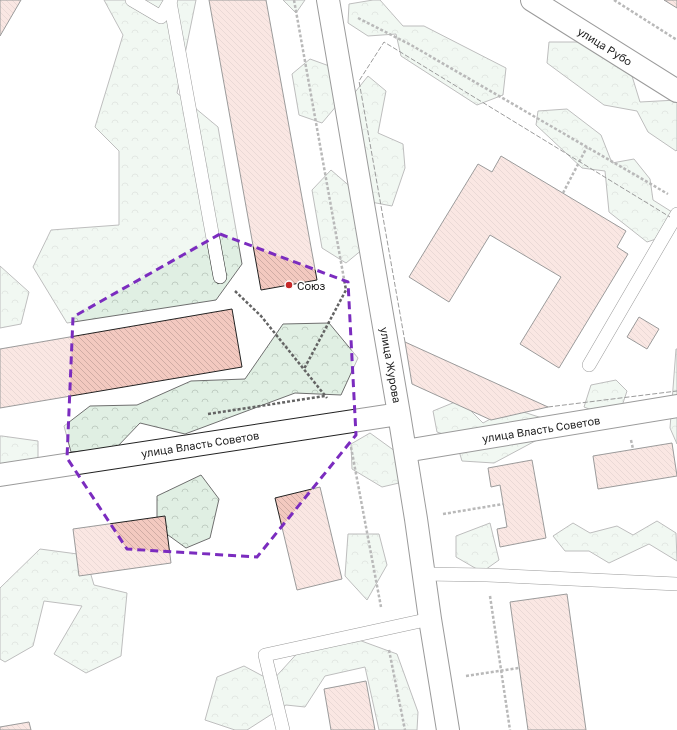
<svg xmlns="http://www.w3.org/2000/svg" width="677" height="730" font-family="'Golos Text',sans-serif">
	<defs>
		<pattern id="forest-crowns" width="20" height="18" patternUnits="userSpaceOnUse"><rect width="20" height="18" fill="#e0efe3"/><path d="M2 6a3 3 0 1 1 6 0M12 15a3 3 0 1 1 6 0" fill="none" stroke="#c0cdc2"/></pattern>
		<pattern id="building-back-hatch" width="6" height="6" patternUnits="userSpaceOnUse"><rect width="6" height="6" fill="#f3c9c0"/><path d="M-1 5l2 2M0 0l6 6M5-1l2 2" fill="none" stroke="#d0aca5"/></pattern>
	</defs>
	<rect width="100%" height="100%" fill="#fff"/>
	<path fill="url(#forest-crowns)" stroke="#6f6f6f" d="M 104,0 L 196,0 L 177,93 L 218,127 L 242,264 L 216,300 L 67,323 L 33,267 L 51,230 L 119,225 L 119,151 L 95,127 L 123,35 Z
		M 283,0 L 305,0 L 296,13 Z
		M 373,0 L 380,0 L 403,26 L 424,26 L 506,68 L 503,95 L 477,105 L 401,56 L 396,34 L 368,36 L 348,23 L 349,4 Z
		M 549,42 L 578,42 L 632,76 L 640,102 L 677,100 L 677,150 L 676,151 L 648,132 L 637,111 L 604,105 L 547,63 Z
		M 310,59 L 332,67 L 338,104 L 322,123 L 299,115 L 292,74 Z
		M 368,76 L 386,91 L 378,133 L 403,144 L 405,168 L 392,206 L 371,202 L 352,96 Z
		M 567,109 L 601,135 L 612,163 L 634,159 L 650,179 L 653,200 L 672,212 L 671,234 L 647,242 L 609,212 L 605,171 L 582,168 L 536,125 L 538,111 Z
		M 331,170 L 353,189 L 363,249 L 346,263 L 322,248 L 312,190 Z
		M 0,266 L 29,292 L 21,324 L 0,328 Z
		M 329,323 L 358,358 L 341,395 L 295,393 L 185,434 L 140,423 L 116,448 L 71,452 L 64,426 L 90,406 L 137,405 L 191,381 L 245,379 L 283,324 Z
		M 676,349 L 677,349 L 677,444 L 670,428 Z
		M 616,380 L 627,391 L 621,409 L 599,413 L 584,407 L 591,385 Z
		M 460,400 L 483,423 L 511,408 L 542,418 L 537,440 L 494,463 L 462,461 L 455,438 L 437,432 L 433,411 Z
		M 370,433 L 399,454 L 399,483 L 382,487 L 352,469 L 351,444 Z
		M 0,436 L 2,436 L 38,441 L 38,463 L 0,480 Z
		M 201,475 L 219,499 L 210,538 L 186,548 L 157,527 L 157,496 Z
		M 657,521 L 676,533 L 677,561 L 649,544 L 609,563 L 589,551 L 565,551 L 553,536 L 573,523 L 590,533 L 617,526 L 633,535 Z
		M 490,523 L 499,560 L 482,572 L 456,557 L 456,536 Z
		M 348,534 L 379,534 L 387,565 L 367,600 L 345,576 Z
		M 40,549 L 85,555 L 94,585 L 127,593 L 121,656 L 86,673 L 54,654 L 82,606 L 44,601 L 33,646 L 5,662 L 0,659 L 0,588 Z
		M 356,639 L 397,654 L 418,712 L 417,730 L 379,730 L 365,667 L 325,676 L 305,707 L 286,705 L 247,730 L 235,730 L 205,720 L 217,677 L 244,666 L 272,681 L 302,648 Z"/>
	<path fill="url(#building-back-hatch)" stroke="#222" d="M 0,0 L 21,0 L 0,36 Z
		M 209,0 L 266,0 L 317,280 L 261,290 Z
		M 664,0 L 677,0 L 677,8 Z
		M 501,156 L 626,231 L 617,247 L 628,254 L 559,368 L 520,344 L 561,277 L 490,235 L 449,302 L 409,277 L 478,164 L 492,172 Z
		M 232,309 L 242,367 L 0,408 L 0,349 Z
		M 639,317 L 659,329 L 647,349 L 627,337 Z
		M 405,342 L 548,407 L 491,420 L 412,384 Z
		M 672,443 L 677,476 L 598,489 L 593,456 Z
		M 532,460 L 546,538 L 500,547 L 497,529 L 507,527 L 500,485 L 491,487 L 488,468 Z
		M 320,487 L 342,579 L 297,590 L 275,498 Z
		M 165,516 L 171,563 L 79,576 L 73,529 Z
		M 567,594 L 586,730 L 528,730 L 510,602 Z
		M 366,681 L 375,730 L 331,730 L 324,689 Z
		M 29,722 L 31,730 L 0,730 L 0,727 Z"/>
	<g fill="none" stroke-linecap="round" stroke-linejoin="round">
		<defs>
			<path id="lane" d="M 132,0 L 161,17 L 171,0
				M 170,2 L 220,277
				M 589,365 L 677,214
				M 423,574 L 487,575 L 677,584
				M 283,730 L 265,655 L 430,619"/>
			<path id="street" d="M 328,0 L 399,414 L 416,519 L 430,619 L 448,730
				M 532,0 L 677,91
				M 405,451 L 677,406
				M 0,475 L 399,414"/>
		</defs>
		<use href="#lane" stroke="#222" stroke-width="14"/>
		<use href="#street" stroke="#222" stroke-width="24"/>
		<path stroke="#646464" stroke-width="2.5" stroke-dasharray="3 2" stroke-linecap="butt" d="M 294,0 L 346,290 L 304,369
			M 614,0 L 677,40
			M 358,18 L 411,45 L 668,194
			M 563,193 L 587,147
			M 235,291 L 261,316 L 327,398
			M 208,414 L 325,396
			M 631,440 L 633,449
			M 351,447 L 381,607
			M 443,514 L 503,504
			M 490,596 L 510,730
			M 389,650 L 405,730
			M 466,676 L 519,668"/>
		<use href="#lane" stroke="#fff" stroke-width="13"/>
		<use href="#street" stroke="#fff" stroke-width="22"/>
		<path stroke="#222" stroke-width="1" stroke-dasharray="5 2" stroke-linecap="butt" d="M 405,342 L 359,81 L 384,42 L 670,217
			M 548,407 L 677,391"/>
	</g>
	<path d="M0 0H677V730H0ZM 220,234 L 348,282 L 356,435 L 257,557 L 127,549 L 67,458 L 73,317 Z" fill="#fff" fill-opacity=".55" fill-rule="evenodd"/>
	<path fill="none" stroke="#7b2cbf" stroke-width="3" stroke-dasharray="8 5" stroke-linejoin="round" d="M 220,234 L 348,282 L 356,435 L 257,557 L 127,549 L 67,458 L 73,317 Z"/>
	<circle fill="#c62828" stroke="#fff" stroke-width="1.5" cx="289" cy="285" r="4"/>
	<g text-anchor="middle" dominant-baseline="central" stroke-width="3" stroke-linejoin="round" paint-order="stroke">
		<g font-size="11" fill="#222" stroke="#fff">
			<text transform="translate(605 46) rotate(32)">улица Рубо</text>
			<text transform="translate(391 365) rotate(80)">улица Журова</text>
			<text transform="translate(541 429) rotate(-9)">улица Власть Советов</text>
			<text transform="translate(200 444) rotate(-9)">улица Власть Советов</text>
		</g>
		<g font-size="11" fill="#222" stroke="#fff" text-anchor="start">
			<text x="297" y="285">Союз</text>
		</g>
	</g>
</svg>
